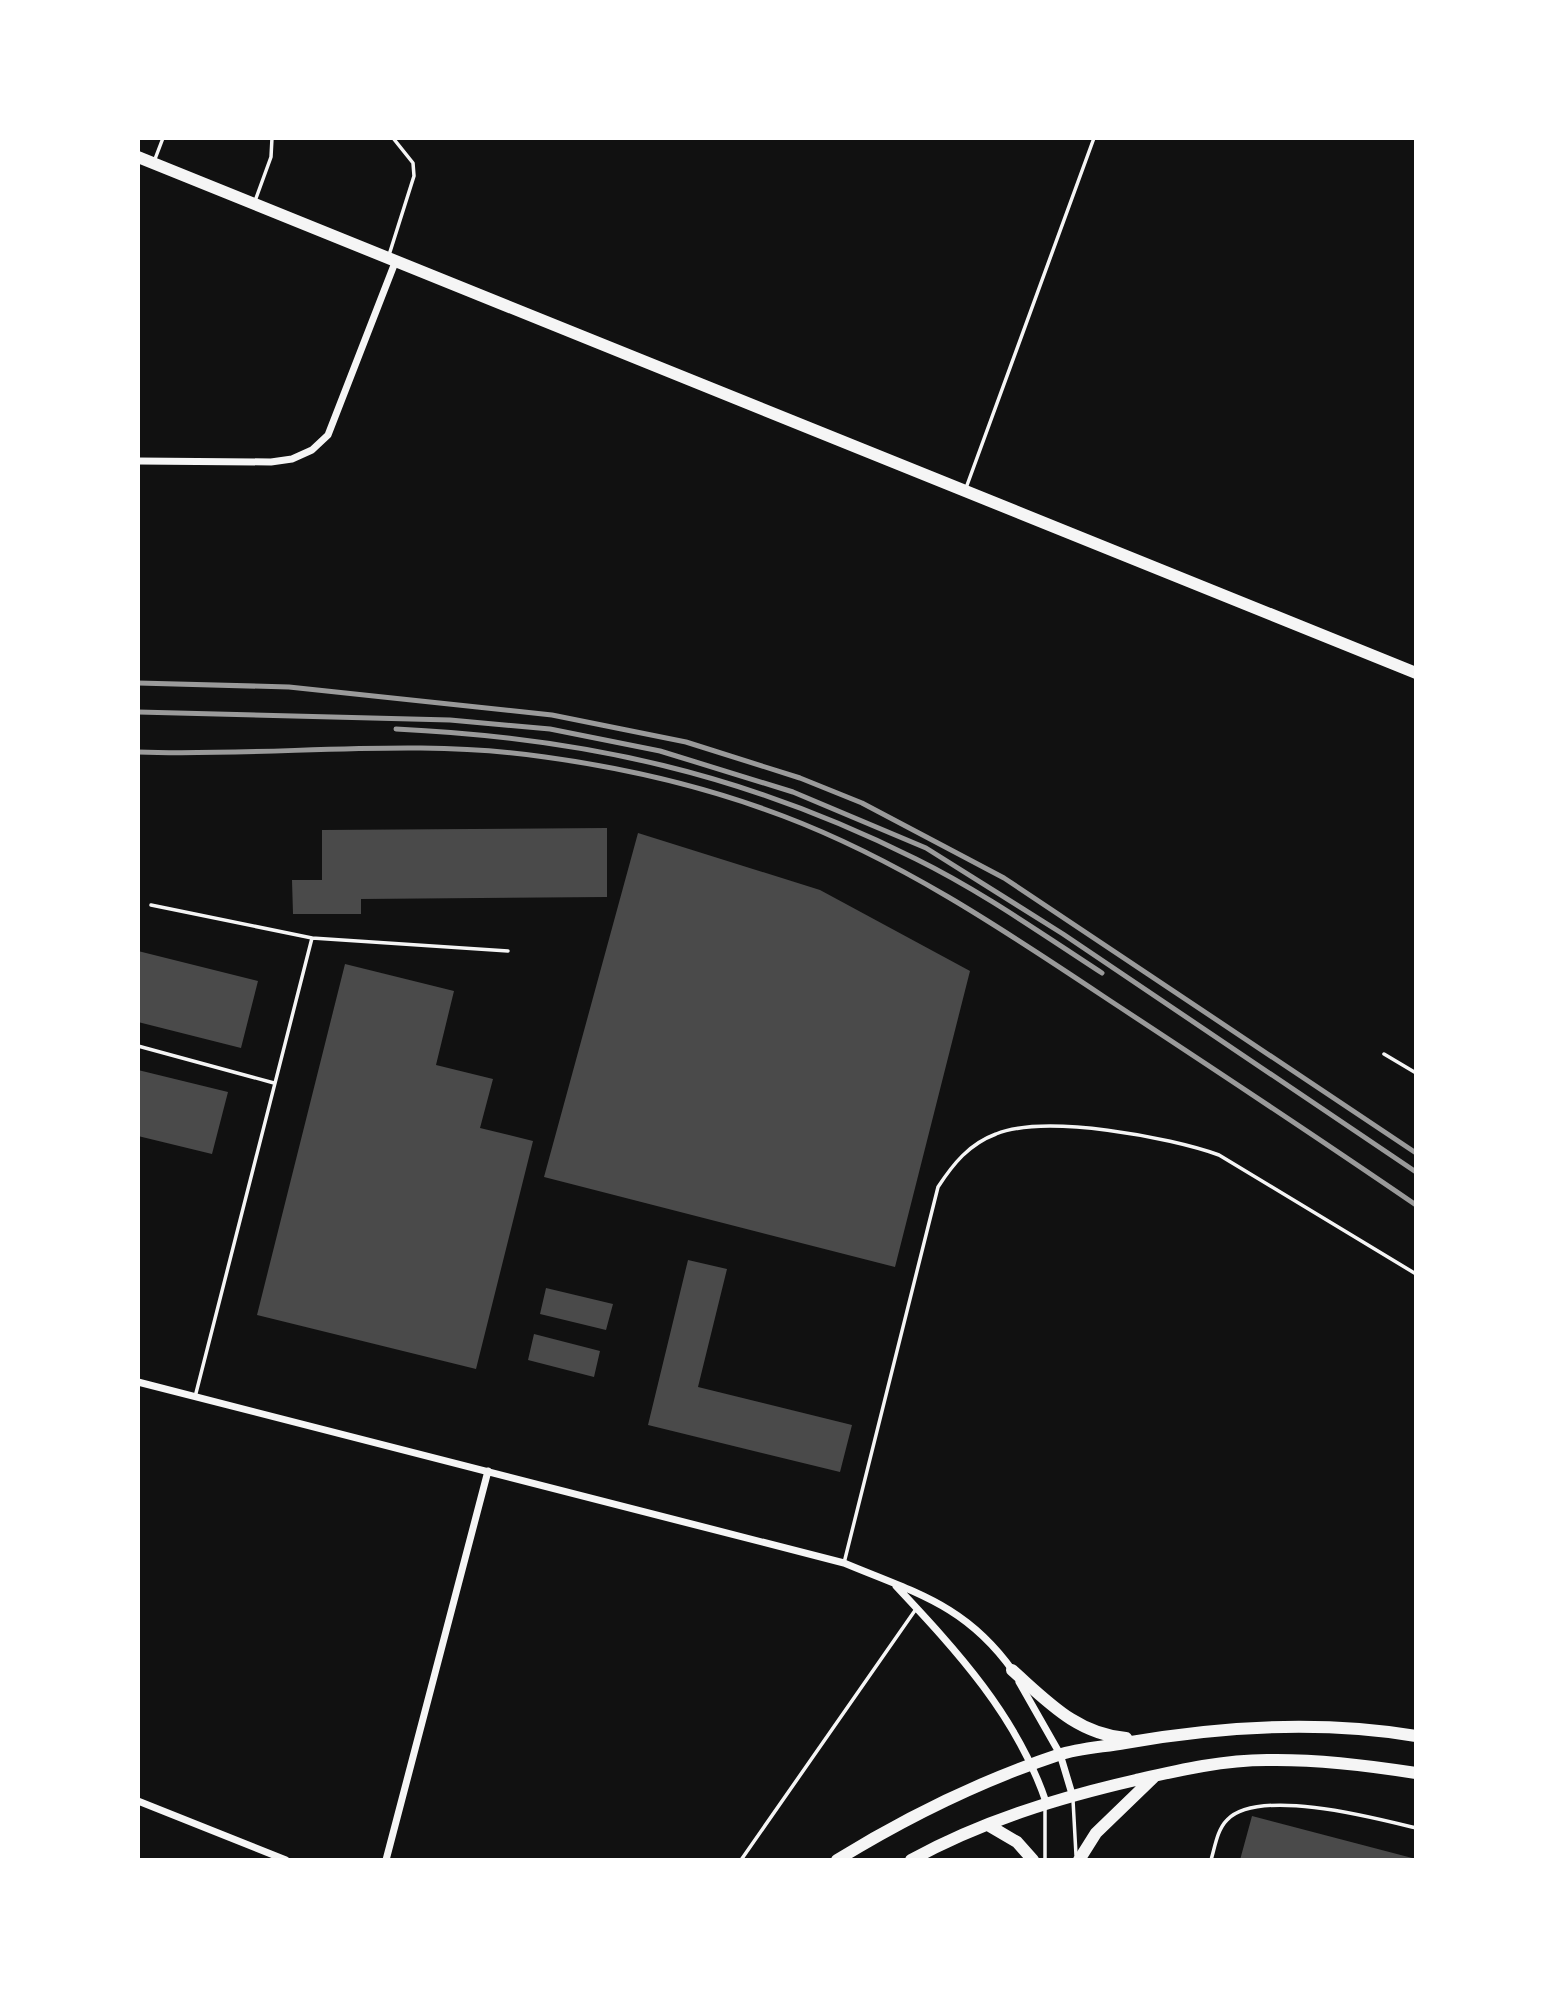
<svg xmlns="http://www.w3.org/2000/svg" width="1554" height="1998" font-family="'Exo 2',sans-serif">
	<rect width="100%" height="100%" fill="#111"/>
	<path fill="#4a4a4a" d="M 607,828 L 607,897 L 361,899 L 361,914 L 293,914 L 292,880 L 322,880 L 322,830 Z
		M 638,833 L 820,890 L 970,971 L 895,1267 L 544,1177 Z
		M 138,951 L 258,981 L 241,1048 L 138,1022 Z
		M 345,964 L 454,991 L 436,1065 L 493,1079 L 480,1128 L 533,1141 L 476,1369 L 257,1315 Z
		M 138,1070 L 228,1092 L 212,1154 L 138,1136 Z
		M 688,1260 L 727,1269 L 698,1387 L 852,1425 L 840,1472 L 648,1425 Z
		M 546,1288 L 613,1304 L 606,1330 L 540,1314 Z
		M 534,1334 L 600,1351 L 594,1377 L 528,1360 Z
		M 1252,1816 L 1416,1859 L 1416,1860 L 1240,1860 Z"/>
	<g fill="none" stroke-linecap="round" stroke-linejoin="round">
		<path stroke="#f5f5f5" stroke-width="3.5" d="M 155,159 L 163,138
			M 255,201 L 271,157 L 272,138
			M 389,255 L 414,176 L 413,163 L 393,138
			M 966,488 L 1094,138
			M 151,905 L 312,938 L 508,951
			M 138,1046 L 274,1083
			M 1384,1054 L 1416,1073
			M 195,1397 L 312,938
			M 844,1563 L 938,1187 C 953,1164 969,1144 996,1134 C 1046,1114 1169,1137 1219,1155 L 1416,1274
			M 1073,1800 L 1076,1855
			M 741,1860 L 916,1609
			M 1045,1860 L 1045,1806
			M 1211,1860 C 1215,1847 1217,1830 1227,1820 C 1258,1787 1376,1818 1416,1828"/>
		<path stroke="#f5f5f5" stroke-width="7" d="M 138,461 L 271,462 L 292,459 L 312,450 L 328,435 L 396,260
			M 138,1382 L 844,1563 C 916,1593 966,1605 1013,1671
			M 896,1586 C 957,1651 1017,1716 1046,1802
			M 1019,1682 L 1060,1754 L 1072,1794
			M 138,1801 L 286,1860
			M 386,1860 L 488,1471"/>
		<path stroke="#f5f5f5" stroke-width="12" d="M 138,157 L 1416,673
			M 1012,1670 C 1048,1702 1077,1734 1126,1738
			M 988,1825 L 1017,1842 L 1033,1860
			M 837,1860 C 907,1817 980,1781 1058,1755 C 1079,1748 1103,1747 1125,1743 C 1222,1726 1319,1720 1416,1736
			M 911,1860 C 982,1821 1058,1798 1136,1780 C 1180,1770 1223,1760 1267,1760 C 1318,1759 1366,1765 1416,1773
			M 1079,1860 L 1096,1833 L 1155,1776"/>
		<path stroke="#9a9a9a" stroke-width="5" d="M 138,683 L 289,687 L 552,715 L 686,742 L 800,778 L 862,803 L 1004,878 L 1416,1153
			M 138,712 L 450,720 L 550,729 L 660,751 L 793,792 L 926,848 L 1063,934 L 1416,1172
			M 396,729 C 585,738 746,774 916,859 C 981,891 1042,934 1102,973
			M 138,752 C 273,757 412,737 545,757 C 625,768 707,787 783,816 C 902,861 1007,932 1112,1002 C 1214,1069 1315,1136 1416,1205"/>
	</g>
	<rect width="1554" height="1998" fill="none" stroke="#ffffff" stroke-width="280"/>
</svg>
